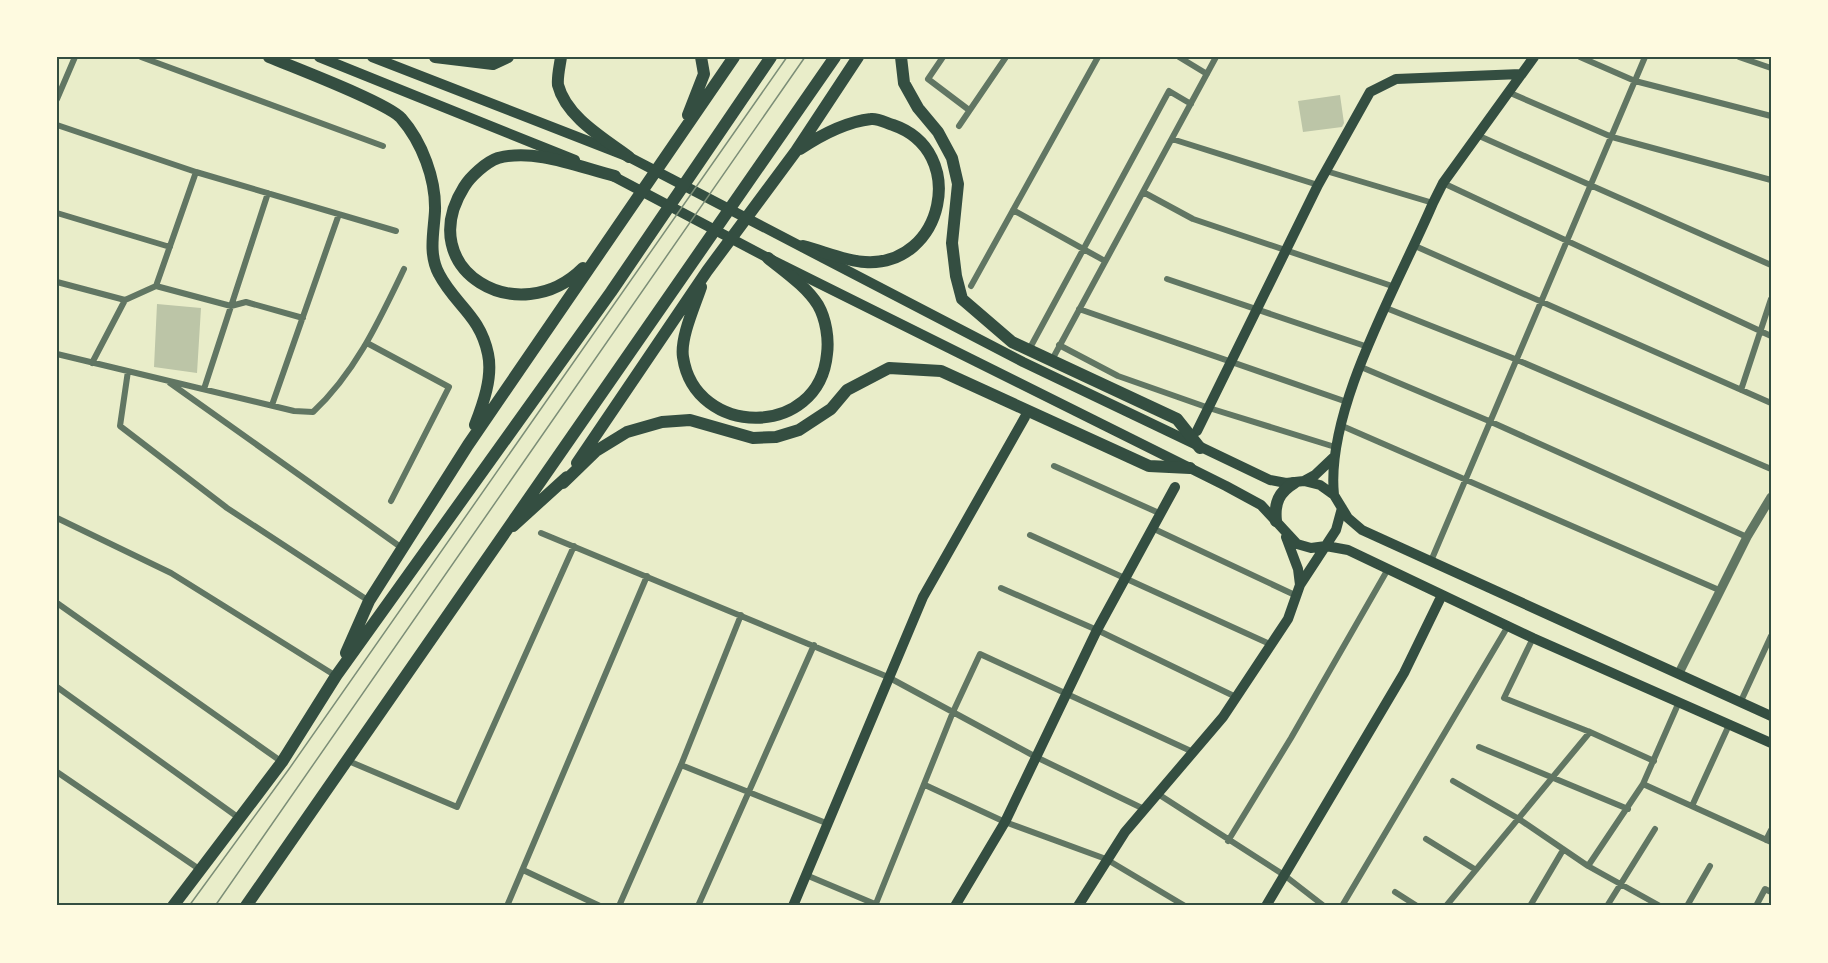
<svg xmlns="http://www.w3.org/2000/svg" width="1828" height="963" font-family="'Source Sans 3',sans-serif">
	<rect width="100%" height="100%" fill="#e9edc9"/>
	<path fill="#bcc5a7" d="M 1340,95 L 1344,123 L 1342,127 L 1303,132 L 1298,101 Z
		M 157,304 L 201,308 L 197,373 L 154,367 Z"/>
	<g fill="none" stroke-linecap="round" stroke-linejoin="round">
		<path stroke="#617663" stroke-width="6" d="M 141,57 L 383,146
			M 943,57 L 928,79 L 969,110
			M 1179,57 L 1207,74
			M 1580,57 L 1635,81 L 1771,116
			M 1739,57 L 1771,68
			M 1508,92 L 1612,137 L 1771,180
			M 57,99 L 75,57
			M 57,125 L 196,172 L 396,231
			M 959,126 L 1006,57
			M 1477,135 L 1771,265
			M 1172,139 L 1318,185
			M 1326,171 L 1433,203
			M 1443,183 L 1771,336
			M 1143,192 L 1193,219 L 1395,287
			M 1013,210 L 1105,261
			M 57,213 L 170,247
			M 1415,246 L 1771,403
			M 1167,279 L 1368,347
			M 57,282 L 125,300 L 156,286 L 231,306 L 246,302 L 303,318
			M 156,286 L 196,172
			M 971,286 L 1098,57
			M 1386,308 L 1515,359 L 1771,469
			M 1079,309 L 1347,402
			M 367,343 L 449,387 L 391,501
			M 1059,345 L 1118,376 L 1209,408 L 1335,447
			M 1031,346 L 1169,91 L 1191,104
			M 57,354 L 294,411 L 313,412 C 355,373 379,321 404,269
			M 1053,358 L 1216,57
			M 92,363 L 125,300
			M 1361,367 L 1489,421 L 1747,537
			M 128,371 L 120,426 L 227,508 L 369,601
			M 170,383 L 402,548
			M 204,389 L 268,193
			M 1741,390 L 1771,299
			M 272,405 L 339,214
			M 1340,425 L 1719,590
			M 1054,466 L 1159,513
			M 57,518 L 171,573 L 336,676
			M 1152,528 L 1297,596
			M 541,533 L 888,677 L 1036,757 L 1144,809
			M 1030,535 L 1272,645
			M 1431,561 L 1645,57
			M 1001,588 L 1097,630 L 1236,697
			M 57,603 L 282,762
			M 1533,638 L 1504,698 L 1590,732 L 1654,761
			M 57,687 L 239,818
			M 1741,701 L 1771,636
			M 1479,747 L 1628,809
			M 346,760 L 457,807 L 574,546
			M 681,765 L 826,823
			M 57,772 L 199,869
			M 1453,781 L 1519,819 L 1588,866 L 1660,906
			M 1643,784 L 1771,842
			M 925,785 L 1005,822 L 1106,859 L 1185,906
			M 1158,794 L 1284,875 L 1324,906
			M 1692,806 L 1729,725
			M 1426,839 L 1476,870
			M 1766,840 L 1771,830
			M 1228,841 L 1291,738 L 1388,569
			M 1588,866 L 1643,784 L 1679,702
			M 523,870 L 600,906
			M 806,875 L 875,904
			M 1395,892 L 1417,906
			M 507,906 L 647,576
			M 619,906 L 681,765 L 741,615
			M 698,906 L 814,645
			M 875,906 L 953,712 L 980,654 L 1193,752
			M 1342,906 L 1508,626
			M 1446,906 L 1590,732
			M 1530,906 L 1563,850
			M 1607,906 L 1655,829
			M 1687,906 L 1710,866
			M 1756,906 L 1765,889 L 1771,892"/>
		<path stroke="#617663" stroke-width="9" d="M 1679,673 L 1747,537 L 1771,497"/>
		<path stroke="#344e41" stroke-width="10" d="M 319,57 L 575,160
			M 372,57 L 629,157 L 1023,362 L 1270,480 L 1286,483 L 1304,481 L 1320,485 L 1334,495 L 1348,518 L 1362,530 L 1771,716
			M 609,174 L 768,258 L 1226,486 L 1261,505 L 1297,544 L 1311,548 L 1326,546 L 1348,550 L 1533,638 L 1771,743
			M 1197,431 L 1318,185 L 1370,92 L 1396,79 L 1521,74
			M 1304,481 L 1315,475 L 1334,457
			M 1334,495 C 1325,409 1399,283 1433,203 L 1443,183 L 1534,57
			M 1300,585 L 1336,530 L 1342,508
			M 793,906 L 923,597 L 1025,417
			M 955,906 L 1005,822 L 1097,630 L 1175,487
			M 1078,906 L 1125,832 L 1223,717 L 1288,619 L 1300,585 L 1298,569 L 1286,537
			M 1266,906 L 1404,673 L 1442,595"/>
		<path stroke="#344e41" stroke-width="12" d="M 1276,521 C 1274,503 1279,492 1294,483"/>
		<path stroke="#344e41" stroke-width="12" d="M 269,57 C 295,68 386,102 401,118 C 422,142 436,179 435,211 C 434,231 428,254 439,274 C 455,305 480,315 488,354 C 493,377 483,404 475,425
			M 435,57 L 493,64 L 508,57
			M 561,57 C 560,65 557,77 558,85 C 566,117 605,139 629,157
			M 901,57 L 904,83 L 918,108 L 938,132 L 952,158 L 958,184 L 952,243 L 956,276 L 962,299 L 1012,342 L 1177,419 L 1200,448
			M 688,115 L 704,74 L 701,57
			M 800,149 C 821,135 845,122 871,119 C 878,118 886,123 893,125 C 969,151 944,267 865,262 C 845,261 823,251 803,246
			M 583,268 C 519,332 412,270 464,187 C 470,177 486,162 498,158 C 535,148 579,167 615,176
			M 701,287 C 695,305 680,338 683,357 C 695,438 819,439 827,354 C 829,339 826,319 818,305 C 806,286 785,272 768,258
			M 577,463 L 707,271 L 796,151 L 858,57
			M 563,483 L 596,451 L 627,432 L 662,422 L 690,420 L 753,438 L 776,437 L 799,430 L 831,409 L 847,390 L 889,368 L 941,371 L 1149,466 L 1190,468
			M 513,526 L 567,477
			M 346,653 L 369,601 L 468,445 L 734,57
			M 173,906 L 282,762 L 336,676 L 611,292 L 771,57
			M 246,906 L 835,57"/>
		<path stroke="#7c8e77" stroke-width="1.5" d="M 189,906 L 289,769 L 787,57
			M 215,906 L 805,57"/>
	</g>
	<rect width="1828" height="963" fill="none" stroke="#fefae0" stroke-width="117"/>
	<rect x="58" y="58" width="1712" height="846" fill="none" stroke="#344e41" stroke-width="2"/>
</svg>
